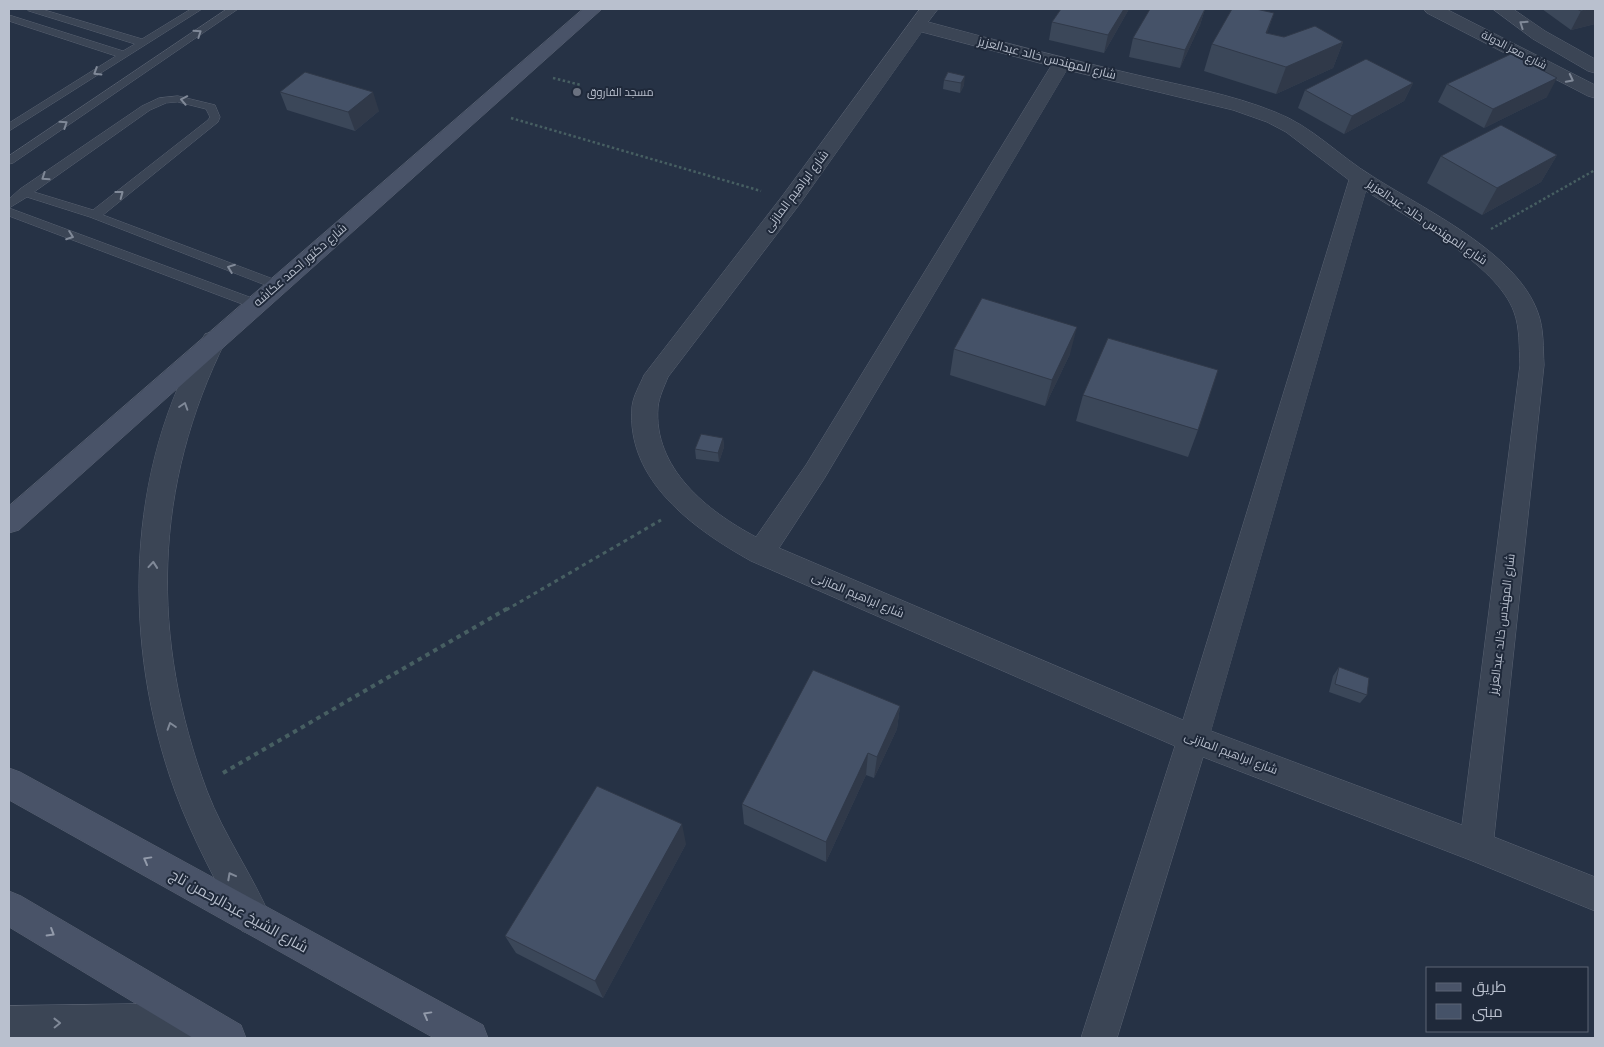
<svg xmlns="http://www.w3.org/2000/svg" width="1604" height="1047" font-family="Raleway,Cairo,sans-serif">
	<rect width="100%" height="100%" fill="#263245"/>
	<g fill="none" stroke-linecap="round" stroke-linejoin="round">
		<defs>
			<path id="lane" d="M 27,9 L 41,9 L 142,39 L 191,9 L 202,9 L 9,131 L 9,123 L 116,56 L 9,21 L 9,15 L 123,51 L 135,44 L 29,11 Z
				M 227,9 L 238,9 L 13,163 L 9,164 L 9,156 Z
				M 178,96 L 215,105 L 220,117 L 218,122 L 103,215 L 281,282 L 283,285 L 281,288 L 273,288 L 90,217 L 27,197 L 9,208 L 9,199 L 20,189 L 142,106 L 159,98 ZM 178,102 L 206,109 L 210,117 L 208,120 L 93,210 L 34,192 L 150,110 L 166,103 Z
				M 9,208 L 260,301 L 261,304 L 260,307 L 250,307 L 9,216 Z"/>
			<path id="street" d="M 920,9 L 938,9 L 928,22 C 998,41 1067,59 1137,75 C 1183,86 1231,94 1275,112 C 1312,126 1339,156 1372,176 C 1423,209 1517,252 1538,313 C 1544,329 1543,348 1544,365 L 1494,837 L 1595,877 L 1595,911 L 1470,860 L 1203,757 L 1117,1038 L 1081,1038 L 1175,746 L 751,561 C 694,529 626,481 632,407 C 633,396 640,385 644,375 L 783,195 ZM 922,32 L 1051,66 L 806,465 L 756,537 C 707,511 653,468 658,407 C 659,397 664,387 668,377 L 799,205 ZM 1067,70 L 1233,110 L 1267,122 L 1286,132 L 1349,180 L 1183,720 L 779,548 L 824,479 ZM 1366,191 C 1408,218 1497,264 1514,312 C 1520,328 1519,347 1520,365 L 1462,825 L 1211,731 Z
				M 1424,9 L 1446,9 L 1595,85 L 1595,98 L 1588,96 L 1427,13 Z
				M 1493,9 L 1513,9 L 1545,31 L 1595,59 L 1595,73 L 1588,71 L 1533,39 Z
				M 214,332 L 223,334 L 226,340 C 153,486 150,638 207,791 C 224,836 253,875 271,919 L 266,931 L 254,936 L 242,931 C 218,885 193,840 175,791 C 122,645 124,470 205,334 Z
				M 199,1003 L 212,1008 L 217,1021 L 212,1034 L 202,1038 L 9,1038 L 9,1006 Z"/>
			<path id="secondary" d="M 583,9 L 602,9 L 19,530 L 9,533 L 9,506 Z
				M 9,768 L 20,772 L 483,1025 L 488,1038 L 434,1038 L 9,800 Z
				M 9,891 L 21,896 L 241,1025 L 246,1038 L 193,1038 L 9,927 Z"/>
		</defs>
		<use href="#lane" stroke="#596272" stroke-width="1"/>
		<use href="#street" stroke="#596272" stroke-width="1"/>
		<use href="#secondary" stroke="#596272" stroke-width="1"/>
		<path stroke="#475f62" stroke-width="2.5" stroke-dasharray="2.5 2.5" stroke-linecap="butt" d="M 553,78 L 581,85
			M 511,118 L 761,191
			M 1491,229 L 1595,170"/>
		<path stroke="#475f62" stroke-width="3" stroke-dasharray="4 4" stroke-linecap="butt" d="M 506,610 L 661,520"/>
		<path stroke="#475f62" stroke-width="4" stroke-dasharray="4.5 4.5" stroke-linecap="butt" d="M 223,773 L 508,608"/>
		<use href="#lane" fill="#3b4555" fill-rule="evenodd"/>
		<use href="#street" fill="#3b4555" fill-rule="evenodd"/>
		<use href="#secondary" fill="#495368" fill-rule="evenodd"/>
	</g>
	<path fill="#3b4759" d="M 1061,9 L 1129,9 L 1104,53 L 1049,40 L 1052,22 Z
		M 1205,9 L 1200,25 L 1180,68 L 1129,57 L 1133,38 Z
		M 1542,9 L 1595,9 L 1595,24 L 1571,30 Z
		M 1274,13 L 1267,33 L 1284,37 L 1343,42 L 1333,68 L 1276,94 L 1204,71 L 1212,44 Z
		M 948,72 L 964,85 L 960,93 L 943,89 L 944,80 Z
		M 1413,83 L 1404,101 L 1344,134 L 1298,108 L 1305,90 Z
		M 1447,84 L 1547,97 L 1484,128 L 1438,102 Z
		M 280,92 L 379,111 L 355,131 L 287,110 Z
		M 1557,155 L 1541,182 L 1482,215 L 1427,183 L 1441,156 Z
		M 954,349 L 1070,354 L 1045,406 L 950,375 Z
		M 1083,395 L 1198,430 L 1188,457 L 1076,421 Z
		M 723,438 L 724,447 L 719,462 L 696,459 L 695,449 Z
		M 1339,667 L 1367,695 L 1360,703 L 1329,692 L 1333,676 Z
		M 900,706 L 897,729 L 874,778 L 866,775 L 826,862 L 744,824 L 742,804 Z
		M 686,844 L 603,998 L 516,953 L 505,936 Z"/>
	<path fill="#303949" d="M 1124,9 L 1129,9 L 1104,53 L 1108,35 Z
		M 1205,9 L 1200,25 L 1180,68 L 1185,50 Z
		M 1592,9 L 1595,9 L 1595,24 L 1571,30 L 1581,11 Z
		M 1274,13 L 1265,40 L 1257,59 L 1266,33 Z
		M 1343,42 L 1333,68 L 1276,94 L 1286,67 Z
		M 965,76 L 964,85 L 960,93 L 961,83 Z
		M 1557,78 L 1547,97 L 1484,128 L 1493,109 Z
		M 1413,83 L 1404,101 L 1344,134 L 1352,116 Z
		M 373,92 L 379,111 L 355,131 L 348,112 Z
		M 1557,155 L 1541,182 L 1482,215 L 1497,188 Z
		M 1077,327 L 1070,354 L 1045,406 L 1052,380 Z
		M 723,438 L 724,447 L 719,462 L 718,453 Z
		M 900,706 L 897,729 L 874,778 L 877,757 Z
		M 868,753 L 866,775 L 826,862 L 826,842 Z
		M 682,824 L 686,844 L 603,998 L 595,981 Z"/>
	<path fill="#455268" stroke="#303949" d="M 1061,9 L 1124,9 L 1108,35 L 1052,22 Z
		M 1150,9 L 1205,9 L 1185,50 L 1133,38 Z
		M 1232,9 L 1256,9 L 1274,13 L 1266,33 L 1284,37 L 1315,26 L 1343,42 L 1286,67 L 1212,44 Z
		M 1577,9 L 1592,9 L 1581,11 Z
		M 1511,54 L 1557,78 L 1493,109 L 1447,84 Z
		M 1366,59 L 1413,83 L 1352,116 L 1305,90 Z
		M 305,72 L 373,92 L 348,112 L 280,92 Z
		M 948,72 L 965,76 L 961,83 L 944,80 Z
		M 1501,125 L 1557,155 L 1497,188 L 1441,156 Z
		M 982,298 L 1077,327 L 1052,380 L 954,349 Z
		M 1108,338 L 1218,370 L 1198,430 L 1083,395 Z
		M 701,434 L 723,438 L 718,453 L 695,449 Z
		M 1339,667 L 1369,678 L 1367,695 L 1335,684 Z
		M 813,670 L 900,706 L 877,757 L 868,753 L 826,842 L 742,804 Z
		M 597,786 L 682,824 L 595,981 L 505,936 Z"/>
	<defs><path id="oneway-chevron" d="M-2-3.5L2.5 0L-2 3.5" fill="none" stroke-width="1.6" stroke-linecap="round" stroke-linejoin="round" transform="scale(1.25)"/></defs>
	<g stroke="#808998">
		<use href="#oneway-chevron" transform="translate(1523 24) rotate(-145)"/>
		<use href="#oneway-chevron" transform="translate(198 33) rotate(-34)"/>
		<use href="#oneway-chevron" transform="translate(97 72) rotate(148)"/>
		<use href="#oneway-chevron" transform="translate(1570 79) rotate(27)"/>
		<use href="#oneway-chevron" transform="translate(184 100) rotate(-169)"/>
		<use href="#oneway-chevron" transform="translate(64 124) rotate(-34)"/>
		<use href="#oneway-chevron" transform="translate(45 177) rotate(146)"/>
		<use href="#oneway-chevron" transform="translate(120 194) rotate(-37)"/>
		<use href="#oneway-chevron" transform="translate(70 236) rotate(20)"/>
		<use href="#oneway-chevron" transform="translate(231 268) rotate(-159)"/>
		<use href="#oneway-chevron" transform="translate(184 406) rotate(-72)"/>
		<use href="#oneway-chevron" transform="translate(153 565) rotate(-85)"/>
		<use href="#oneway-chevron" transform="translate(171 726) rotate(-108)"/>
		<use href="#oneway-chevron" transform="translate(231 876) rotate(-118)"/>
		<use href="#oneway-chevron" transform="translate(57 1023) rotate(-1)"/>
	</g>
	<g stroke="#929aaa">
		<use href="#oneway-chevron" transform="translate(147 860) rotate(-151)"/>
		<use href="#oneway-chevron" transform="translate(51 933) rotate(31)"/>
		<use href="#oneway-chevron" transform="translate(427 1015) rotate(-151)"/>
	</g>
	<circle fill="#6b7280" stroke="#1f293a" stroke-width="2" cx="577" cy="92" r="5"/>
	<g text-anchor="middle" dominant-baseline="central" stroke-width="4" stroke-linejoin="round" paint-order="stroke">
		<g font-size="11" fill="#b9c0ce" stroke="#1f293a">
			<text transform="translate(1514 50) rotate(27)">شارع معز الدولة</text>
		</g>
		<g font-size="11" fill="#b9c0ce" stroke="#1f293a" text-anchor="start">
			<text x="587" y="92">مسجد الفاروق</text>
		</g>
		<g font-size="12" fill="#b9c0ce" stroke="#1f293a">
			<text transform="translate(1047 58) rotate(14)">شارع المهندس خالد عبدالعزيز</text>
			<text transform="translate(796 191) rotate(-53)">شارع ابراهيم المازنى</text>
			<text transform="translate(1427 222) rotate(34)">شارع المهندس خالد عبدالعزيز</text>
			<text transform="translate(300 265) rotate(-41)">شارع دكتور احمد عكاشه</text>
			<text transform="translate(858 595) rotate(23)">شارع ابراهيم المازنى</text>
			<text transform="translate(1502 624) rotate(-83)">شارع المهندس خالد عبدالعزيز</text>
			<text transform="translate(1231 753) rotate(21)">شارع ابراهيم المازنى</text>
		</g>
		<g font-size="15" fill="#b9c0ce" stroke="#1f293a">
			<text transform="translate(239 911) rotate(29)">شارع الشيخ عبدالرحمن تاج</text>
		</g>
	</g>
	<rect width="1604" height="1047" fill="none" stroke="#b9c0ce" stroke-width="20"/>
	<rect x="1426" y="967" width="162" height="65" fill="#1f293a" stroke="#5d6575"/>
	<rect x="1436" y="983" width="25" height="8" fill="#495368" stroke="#5d6575"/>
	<text x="1472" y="992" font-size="15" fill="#b9c0ce">طريق</text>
	<rect x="1436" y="1004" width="25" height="15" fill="#455268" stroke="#5d6575"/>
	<text x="1472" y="1017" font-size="15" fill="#b9c0ce">مبنى</text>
</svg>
